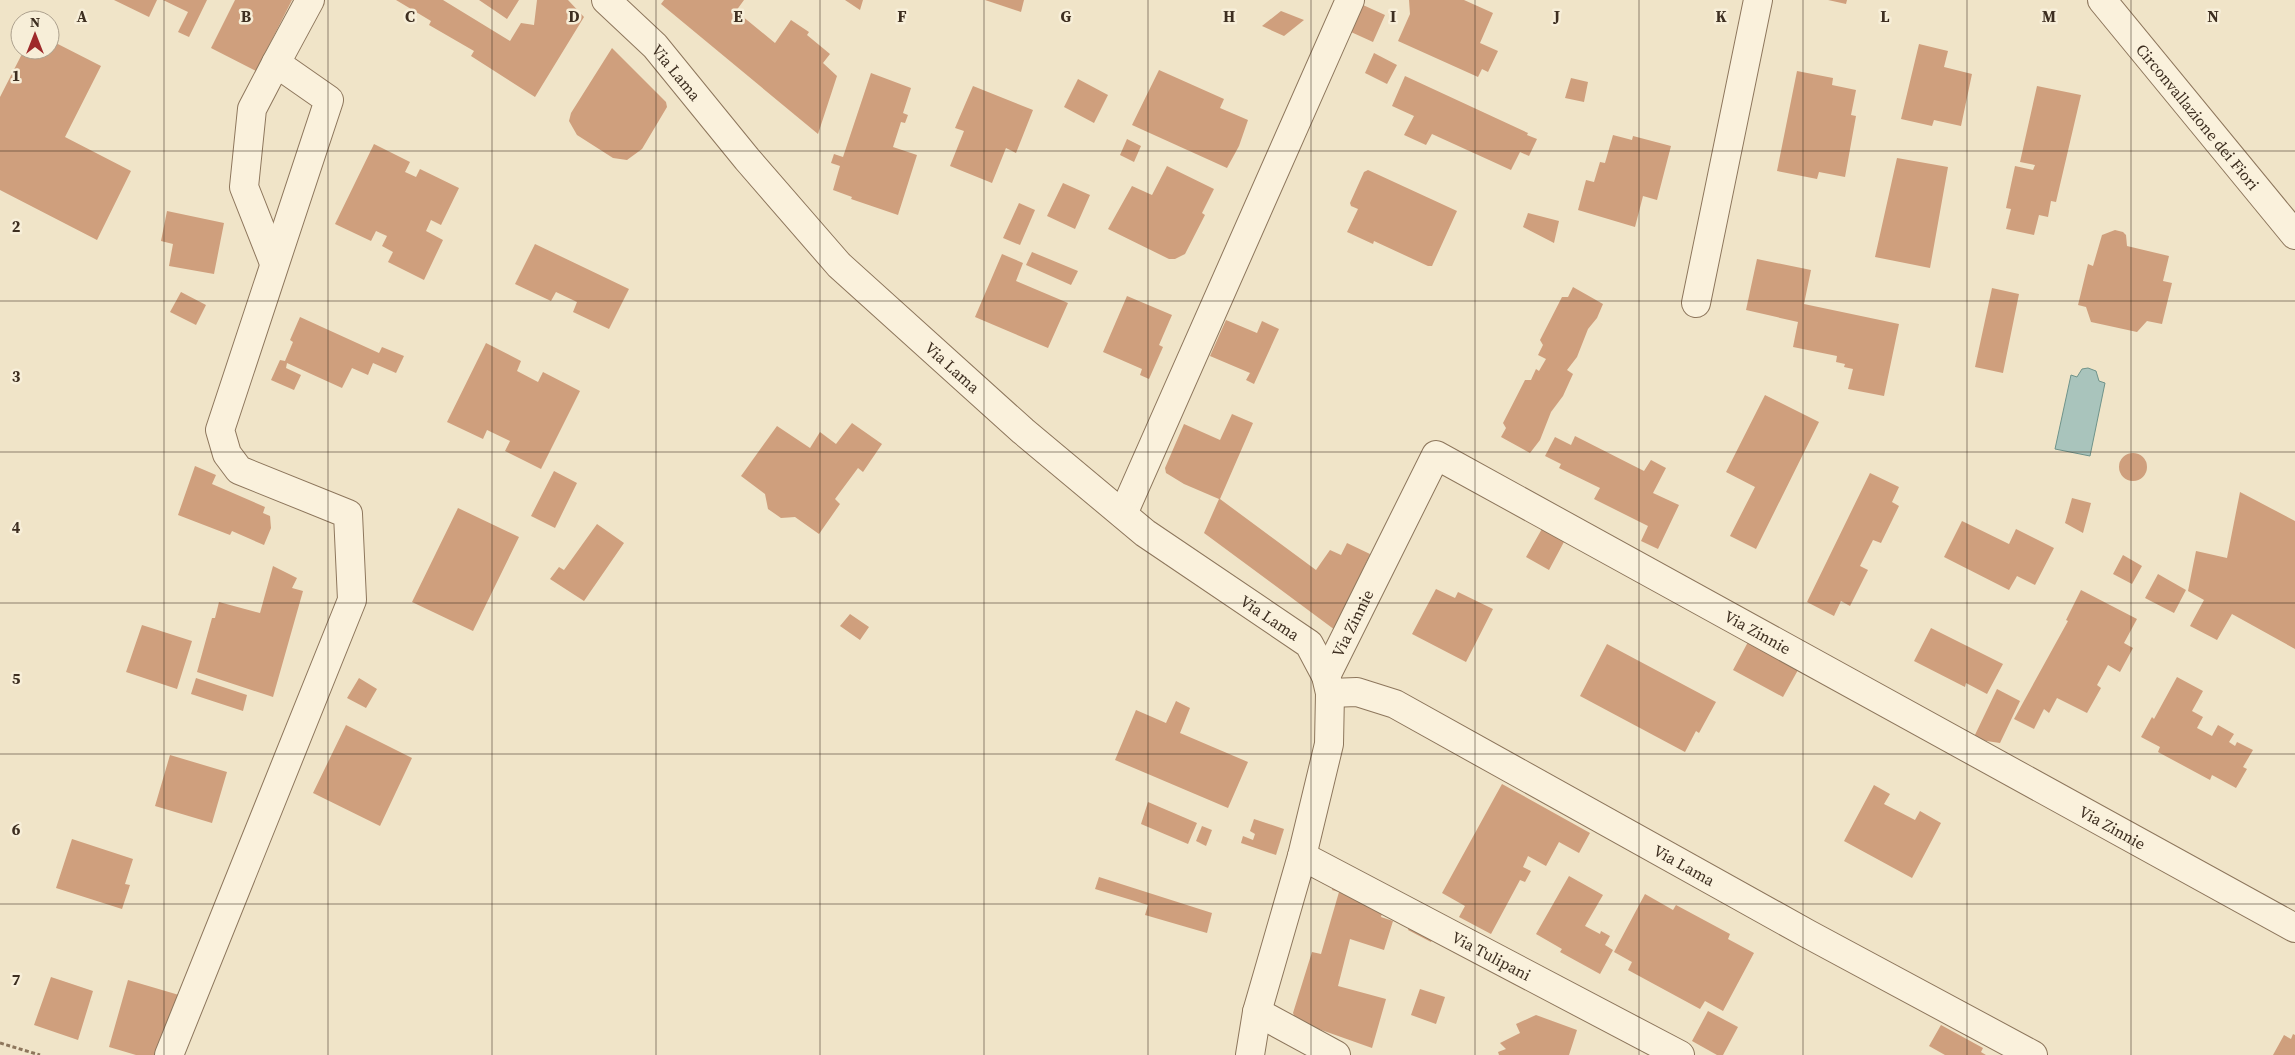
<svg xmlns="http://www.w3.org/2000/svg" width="2295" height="1055" font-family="'Source Serif 4',serif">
	<rect width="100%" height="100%" fill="#f0e4c8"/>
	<path fill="#a9c4bc" stroke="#6f938a" d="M 2088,368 L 2096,371 L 2099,381 L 2105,383 L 2090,456 L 2055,449 L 2071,375 L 2077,377 L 2082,369 Z"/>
	<path fill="#cf9f7d" d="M 114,0 L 157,0 L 149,17 Z
		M 163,0 L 207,0 L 189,37 L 178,32 L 188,12 Z
		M 235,0 L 292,0 L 256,71 L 211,48 Z
		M 396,0 L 443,0 L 510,41 L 521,23 L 534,25 L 537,0 L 568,0 L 584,17 L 535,97 L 471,56 L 474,51 L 429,25 L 431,21 Z
		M 479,0 L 519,0 L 507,19 Z
		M 664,0 L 744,0 L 736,11 L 775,43 L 791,20 L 809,32 L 807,35 L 830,54 L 823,63 L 837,76 L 818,134 L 661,4 Z
		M 845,0 L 863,0 L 860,10 Z
		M 985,0 L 1024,0 L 1021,12 Z
		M 1409,0 L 1464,0 L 1493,13 L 1480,43 L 1498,51 L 1488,72 L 1482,69 L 1478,77 L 1398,41 L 1410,14 Z
		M 1828,0 L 1847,0 L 1846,4 Z
		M 1363,5 L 1385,15 L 1373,42 L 1351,32 Z
		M 1281,11 L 1304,20 L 1284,36 L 1262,26 Z
		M 50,40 L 101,66 L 65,137 L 131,171 L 97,240 L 0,190 L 0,97 L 24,50 L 50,50 Z
		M 1919,44 L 1948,51 L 1944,67 L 1972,74 L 1961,126 L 1934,120 L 1932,126 L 1901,119 Z
		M 612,48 L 666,102 L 667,107 L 642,149 L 627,160 L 613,158 L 577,135 L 569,121 L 571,113 Z
		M 1374,53 L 1397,65 L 1387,84 L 1365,73 Z
		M 1159,70 L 1224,99 L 1220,108 L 1248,120 L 1239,146 L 1227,168 L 1132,125 Z
		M 1797,71 L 1833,78 L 1832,85 L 1856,90 L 1851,115 L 1856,116 L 1845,177 L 1819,172 L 1817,179 L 1777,171 Z
		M 871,73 L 911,88 L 903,113 L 908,115 L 905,123 L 901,122 L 893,147 L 917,155 L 898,215 L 851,199 L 852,197 L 833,190 L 840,166 L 831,163 L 834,154 L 843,157 Z
		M 1405,76 L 1528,133 L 1527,135 L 1537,139 L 1529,156 L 1520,152 L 1511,170 L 1432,134 L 1426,145 L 1404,135 L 1414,116 L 1392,106 Z
		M 1571,78 L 1588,82 L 1584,102 L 1565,98 Z
		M 1078,79 L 1108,95 L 1094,123 L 1064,107 Z
		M 973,86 L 1033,110 L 1016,153 L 1006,148 L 992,183 L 950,166 L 964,131 L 955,128 Z
		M 2037,86 L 2081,95 L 2056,202 L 2051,201 L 2048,217 L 2039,215 L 2034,235 L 2006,229 L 2011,209 L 2006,208 L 2015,166 L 2033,170 L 2035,165 L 2020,162 Z
		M 1613,135 L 1632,140 L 1633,136 L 1671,146 L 1657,200 L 1643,196 L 1635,227 L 1578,210 L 1586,180 L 1594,182 L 1600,162 L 1605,163 Z
		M 1127,139 L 1141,146 L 1134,162 L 1120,155 Z
		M 374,144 L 410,162 L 405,172 L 416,177 L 420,169 L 459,188 L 441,225 L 431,220 L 426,231 L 443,240 L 424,280 L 388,262 L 393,252 L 382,246 L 387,236 L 376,231 L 371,241 L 335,224 Z
		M 1897,158 L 1948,167 L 1930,268 L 1875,257 Z
		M 1167,166 L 1214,189 L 1202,213 L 1205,215 L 1185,254 L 1175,259 L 1169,259 L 1108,229 L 1132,186 L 1152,195 Z
		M 1368,170 L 1457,211 L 1432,266 L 1428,266 L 1374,241 L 1373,244 L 1347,232 L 1358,209 L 1351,206 L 1350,203 L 1364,172 Z
		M 1063,183 L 1090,195 L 1075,229 L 1047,216 Z
		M 1019,203 L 1035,210 L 1020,245 L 1003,238 Z
		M 167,211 L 224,223 L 214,274 L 169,266 L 173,244 L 161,241 Z
		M 1528,213 L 1559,221 L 1554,243 L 1523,227 Z
		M 2115,230 L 2123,232 L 2126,235 L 2127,246 L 2169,256 L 2163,281 L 2172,283 L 2162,324 L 2147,321 L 2137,332 L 2091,322 L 2086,307 L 2078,305 L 2088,264 L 2093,266 L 2102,235 Z
		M 535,244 L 629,289 L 609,329 L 573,312 L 577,302 L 556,292 L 551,301 L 515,284 Z
		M 1032,252 L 1078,271 L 1071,285 L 1026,265 Z
		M 1002,254 L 1023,263 L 1016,281 L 1068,303 L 1048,348 L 975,317 Z
		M 1757,259 L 1811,270 L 1804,304 L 1899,324 L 1884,396 L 1848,389 L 1853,369 L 1844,367 L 1845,364 L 1836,362 L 1837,356 L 1793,347 L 1798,322 L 1746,310 Z
		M 1573,287 L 1603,304 L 1597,318 L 1588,329 L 1577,357 L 1567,370 L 1573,374 L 1563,396 L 1551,412 L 1540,440 L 1530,453 L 1501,437 L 1506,428 L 1503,423 L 1525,380 L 1531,380 L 1536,369 L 1539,371 L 1546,359 L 1538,355 L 1543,345 L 1540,340 L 1562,297 L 1568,297 Z
		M 1992,288 L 2019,294 L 2003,373 L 1975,367 Z
		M 181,292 L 206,305 L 196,325 L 170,312 Z
		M 1127,296 L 1172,315 L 1159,345 L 1163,347 L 1149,379 L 1140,375 L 1142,369 L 1103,352 Z
		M 300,317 L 379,353 L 382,347 L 404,356 L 396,373 L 373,363 L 368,375 L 352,368 L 342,388 L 287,363 L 286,368 L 301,375 L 294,390 L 271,380 L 280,360 L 285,361 L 293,342 L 290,340 Z
		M 1226,320 L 1257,333 L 1262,321 L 1279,329 L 1254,384 L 1246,380 L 1250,373 L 1210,356 Z
		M 486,343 L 521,361 L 517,371 L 538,382 L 543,372 L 580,391 L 541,469 L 505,451 L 510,441 L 487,430 L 483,439 L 447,422 Z
		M 1765,395 L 1819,422 L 1756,549 L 1730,536 L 1755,487 L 1726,472 Z
		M 1232,414 L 1253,423 L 1220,499 L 1316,570 L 1330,550 L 1341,555 L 1347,543 L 1370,554 L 1335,630 L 1204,533 L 1219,499 L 1184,484 L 1166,473 L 1165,468 L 1184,424 L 1220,440 Z
		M 852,423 L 882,444 L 863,472 L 858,468 L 835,499 L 840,504 L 819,534 L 795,517 L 781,518 L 768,509 L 765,494 L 741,476 L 777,426 L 810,448 L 820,432 L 836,444 Z
		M 1575,436 L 1644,471 L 1651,460 L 1666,468 L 1653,493 L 1679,505 L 1658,549 L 1641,541 L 1648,526 L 1594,499 L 1600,488 L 1559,468 L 1561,464 L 1545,456 L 1555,437 L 1571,445 Z
		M2119 467a14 14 0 1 1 28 0a14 14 0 1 1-28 0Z
		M 195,466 L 216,475 L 212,484 L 265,507 L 263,513 L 270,516 L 271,528 L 264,545 L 232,531 L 230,535 L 178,515 Z
		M 554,471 L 577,483 L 555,528 L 531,516 Z
		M 1870,473 L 1899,487 L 1892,502 L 1899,506 L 1881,543 L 1873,540 L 1860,566 L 1868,570 L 1850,606 L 1841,601 L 1834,616 L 1807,602 Z
		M 2240,492 L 2295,521 L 2295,649 L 2232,614 L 2217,640 L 2190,626 L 2204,600 L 2188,591 L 2196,551 L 2227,558 Z
		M 2072,498 L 2091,503 L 2083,533 L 2065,523 Z
		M 458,508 L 519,537 L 473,631 L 412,602 Z
		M 1962,521 L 2009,544 L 2016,529 L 2054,548 L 2035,585 L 2017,576 L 2009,590 L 1944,557 Z
		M 597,524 L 624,543 L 584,601 L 550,579 L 559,567 L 564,570 Z
		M 1543,527 L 1565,540 L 1549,570 L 1526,557 Z
		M 2123,555 L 2142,566 L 2132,584 L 2113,574 Z
		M 273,566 L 297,578 L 292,588 L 303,591 L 273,697 L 197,672 L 212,618 L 215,618 L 219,602 L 260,613 Z
		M 2158,574 L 2186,590 L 2174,613 L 2145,598 Z
		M 1436,589 L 1455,598 L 1458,592 L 1493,609 L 1466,662 L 1412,634 Z
		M 2081,590 L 2137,619 L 2124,643 L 2133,648 L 2120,672 L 2108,665 L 2097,685 L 2101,688 L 2087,713 L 2057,698 L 2049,713 L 2044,709 L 2034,729 L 2014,719 L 2068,621 L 2066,620 Z
		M 850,614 L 869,627 L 860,640 L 840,626 Z
		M 142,625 L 192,641 L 177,689 L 126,672 Z
		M 1931,628 L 2003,664 L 1987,694 L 1966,683 L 1965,687 L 1914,661 Z
		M 1748,642 L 1798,670 L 1783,697 L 1733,670 Z
		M 1607,644 L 1716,702 L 1699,733 L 1696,731 L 1685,752 L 1580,696 Z
		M 2177,677 L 2203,691 L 2192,711 L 2203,717 L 2197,728 L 2212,736 L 2218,725 L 2234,734 L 2229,742 L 2235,746 L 2237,742 L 2253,750 L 2243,767 L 2247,769 L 2236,788 L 2212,775 L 2210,780 L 2158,752 L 2160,747 L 2141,737 L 2152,717 L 2154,719 Z
		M 196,678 L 247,695 L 243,711 L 191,694 Z
		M 359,678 L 377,689 L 366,708 L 347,698 Z
		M 1997,689 L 2020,701 L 2000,743 L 1973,739 Z
		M 1176,701 L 1190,708 L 1180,733 L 1248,762 L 1228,808 L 1115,760 L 1136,710 L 1166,723 Z
		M 346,725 L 412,758 L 380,826 L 313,793 Z
		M 170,755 L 227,772 L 212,823 L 155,806 Z
		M 1502,784 L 1590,833 L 1579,853 L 1559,842 L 1546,866 L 1528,856 L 1523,867 L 1531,871 L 1525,882 L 1520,880 L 1491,934 L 1459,917 L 1465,906 L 1442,893 Z
		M 1874,785 L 1890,794 L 1884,804 L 1915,820 L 1920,811 L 1941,823 L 1912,878 L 1844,841 Z
		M 1148,802 L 1197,823 L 1188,844 L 1141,824 Z
		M 1254,819 L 1284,829 L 1276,855 L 1241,843 L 1243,836 L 1253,840 L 1255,834 L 1250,831 Z
		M 1202,826 L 1212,830 L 1206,846 L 1196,841 Z
		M 72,839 L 133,859 L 125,884 L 130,885 L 122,909 L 56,888 Z
		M 1336,876 L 1385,902 L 1381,917 L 1393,921 L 1384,950 L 1350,939 L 1338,986 L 1386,999 L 1372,1048 L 1296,1021 L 1293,1013 L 1312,952 L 1321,954 L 1339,892 L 1332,890 Z
		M 1569,876 L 1603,895 L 1585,926 L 1600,934 L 1601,931 L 1610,936 L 1605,945 L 1613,950 L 1600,974 L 1560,952 L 1562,949 L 1536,934 Z
		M 1099,877 L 1212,913 L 1207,933 L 1145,915 L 1148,905 L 1095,889 Z
		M 1645,894 L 1673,910 L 1676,905 L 1730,934 L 1728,939 L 1754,953 L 1723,1011 L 1705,1001 L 1700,1009 L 1628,970 L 1632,962 L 1614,952 Z
		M 1413,920 L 1436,932 L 1431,942 L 1408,930 Z
		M 51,977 L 93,991 L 78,1040 L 34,1025 Z
		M 128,980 L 179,995 L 161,1055 L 136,1055 L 109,1047 Z
		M 1420,989 L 1445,997 L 1436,1024 L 1411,1015 Z
		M 1708,1011 L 1738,1027 L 1723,1055 L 1717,1055 L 1692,1041 Z
		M 1536,1015 L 1577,1030 L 1569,1055 L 1499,1055 L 1498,1052 L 1506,1049 L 1500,1043 L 1520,1033 L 1516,1024 Z
		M 1941,1025 L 1983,1048 L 1981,1052 L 1986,1055 L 1945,1055 L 1929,1046 Z
		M 2293,1034 L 2295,1035 L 2295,1055 L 2273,1055 L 2284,1035 L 2291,1039 Z"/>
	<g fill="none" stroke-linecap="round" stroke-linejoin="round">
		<defs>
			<g id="minor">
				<path d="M 274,263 L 244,187 L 252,109 L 276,63"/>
				<path d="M 1696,303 L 1758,0"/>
				<path d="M 1123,514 L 1350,0"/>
				<path id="s1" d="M 1326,676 L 1436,455 L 2295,928"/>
				<path id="s2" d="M 1330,693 L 1357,692 L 1395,704 L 1808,934 L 2033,1055"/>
				<path id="s3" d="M 1302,856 L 1680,1055"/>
				<path d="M 1257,1012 L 1336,1055"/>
				<path d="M 169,1055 L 352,600 L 348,514 L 239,470 L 227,454 L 220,430 L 329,100 L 276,63 L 310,0"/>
			</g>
			<g id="tertiary">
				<path id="s4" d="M 606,0 L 655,46 L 747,159 L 839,265 L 1023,431 L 1145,533 L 1309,644 L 1326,676 L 1330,693 L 1329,744 L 1302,856 L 1257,1012 L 1250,1055"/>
				<path id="s5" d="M 2102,0 L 2295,235"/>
			</g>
		</defs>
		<use href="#minor" stroke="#8d765c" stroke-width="30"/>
		<use href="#tertiary" stroke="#8d765c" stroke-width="30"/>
		<path stroke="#8d765c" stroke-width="3" stroke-dasharray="4 2.5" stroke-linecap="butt" d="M 0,1043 L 40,1055"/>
		<use href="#minor" stroke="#faf1dc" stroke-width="28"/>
		<use href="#tertiary" stroke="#faf1dc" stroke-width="28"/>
	</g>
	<path fill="none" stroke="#3d2e20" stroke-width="1" stroke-opacity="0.55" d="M 164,0 L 164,1055M 328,0 L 328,1055M 492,0 L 492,1055M 656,0 L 656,1055M 820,0 L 820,1055M 984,0 L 984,1055M 1148,0 L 1148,1055M 1311,0 L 1311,1055M 1475,0 L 1475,1055M 1639,0 L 1639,1055M 1803,0 L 1803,1055M 1967,0 L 1967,1055M 2131,0 L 2131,1055M 0,151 L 2295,151M 0,301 L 2295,301M 0,452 L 2295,452M 0,603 L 2295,603M 0,754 L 2295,754M 0,904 L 2295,904"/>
	<g text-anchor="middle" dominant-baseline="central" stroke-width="5" stroke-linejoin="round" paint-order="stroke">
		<g font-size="16" fill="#3d2e20" stroke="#f7eed8">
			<text stroke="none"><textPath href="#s4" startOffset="101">Via Lama</textPath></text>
			<text stroke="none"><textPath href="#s5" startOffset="151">Circonvallazione dei Fiori</textPath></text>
			<text stroke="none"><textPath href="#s4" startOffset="506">Via Lama</textPath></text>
			<text stroke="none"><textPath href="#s4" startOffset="911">Via Lama</textPath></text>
			<text stroke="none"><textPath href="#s1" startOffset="59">Via Zinnie</textPath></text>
			<text stroke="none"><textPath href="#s1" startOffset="614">Via Zinnie</textPath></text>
			<text stroke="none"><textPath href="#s1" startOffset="1019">Via Zinnie</textPath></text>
			<text stroke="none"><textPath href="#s2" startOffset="398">Via Lama</textPath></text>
			<text stroke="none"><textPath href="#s3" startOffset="214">Via Tulipani</textPath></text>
		</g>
	</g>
	<g font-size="16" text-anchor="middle" font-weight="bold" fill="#3d2e20" stroke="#f7eed8" stroke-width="5" stroke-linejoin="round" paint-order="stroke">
		<text x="82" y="22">A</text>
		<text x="246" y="22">B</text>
		<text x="410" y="22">C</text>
		<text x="574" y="22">D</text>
		<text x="738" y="22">E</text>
		<text x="902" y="22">F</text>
		<text x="1066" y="22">G</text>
		<text x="1229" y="22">H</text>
		<text x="1393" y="22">I</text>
		<text x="1557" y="22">J</text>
		<text x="1721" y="22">K</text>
		<text x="1885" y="22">L</text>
		<text x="2049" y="22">M</text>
		<text x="2213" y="22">N</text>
		<text x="16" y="81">1</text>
		<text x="16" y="232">2</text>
		<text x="16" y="382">3</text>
		<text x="16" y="533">4</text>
		<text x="16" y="684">5</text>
		<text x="16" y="835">6</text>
		<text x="16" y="985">7</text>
	</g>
	<g transform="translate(35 35)"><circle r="24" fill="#f7eed8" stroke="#ada18e"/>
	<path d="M0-4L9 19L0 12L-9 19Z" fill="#9e2a2b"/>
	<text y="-8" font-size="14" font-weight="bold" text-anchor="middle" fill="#3d2e20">N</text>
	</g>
</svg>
